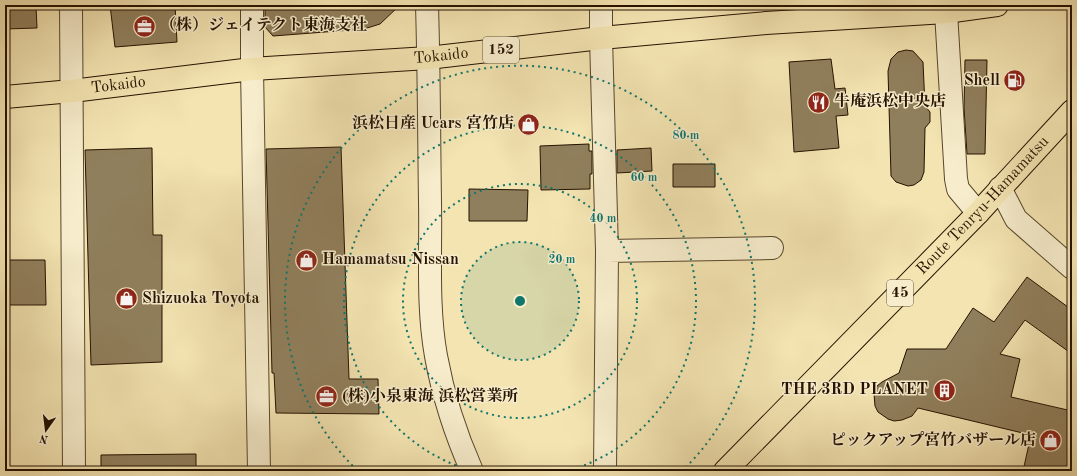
<svg xmlns="http://www.w3.org/2000/svg" width="1077" height="476" font-family="'Old Standard TT','Noto Serif JP',serif">
	<rect width="100%" height="100%" fill="#f3e4b1"/>
	<filter id="stains"><feTurbulence type="fractalNoise" baseFrequency=".005" numOctaves="4"/><feColorMatrix values="0 0 0 0 .2 0 0 0 0 .09 0 0 0 0 .02 0 0 0 .5 -.17"/></filter>
	<radialGradient id="worn" r=".72"><stop offset=".6" stop-color="#630" stop-opacity="0"/><stop offset="1" stop-color="#630" stop-opacity=".3"/></radialGradient>
	<path fill="#907f5c" stroke="#251200" d="M 5,5 L 36,5 L 37,28 L 5,29 Z
		M 110,5 L 175,5 L 177,42 L 115,47 Z
		M 265,5 L 400,5 L 380,24 L 364,29 L 273,36 L 265,27 Z
		M 906,50 L 913,51 L 923,62 L 925,106 L 930,112 L 930,122 L 925,128 L 924,172 L 921,180 L 914,185 L 908,186 L 896,182 L 891,176 L 888,71 L 891,59 L 898,52 Z
		M 831,59 L 835,89 L 845,88 L 848,115 L 836,116 L 839,148 L 794,152 L 789,62 Z
		M 965,60 L 987,60 L 985,154 L 967,154 L 964,108 Z
		M 589,144 L 589,151 L 592,151 L 592,174 L 590,174 L 590,189 L 541,190 L 540,146 Z
		M 341,147 L 349,379 L 378,379 L 379,414 L 276,413 L 274,373 L 272,373 L 266,149 Z
		M 152,148 L 153,235 L 162,235 L 162,362 L 91,365 L 85,150 Z
		M 651,148 L 652,171 L 617,173 L 617,150 Z
		M 673,164 L 715,164 L 715,187 L 673,187 Z
		M 469,189 L 528,190 L 527,221 L 469,221 Z
		M 5,260 L 45,260 L 46,305 L 5,305 Z
		M 1027,277 L 1072,310 L 1072,354 L 1025,320 L 1000,354 L 1020,359 L 1011,397 L 1072,411 L 1072,471 L 1023,471 L 1031,435 L 918,408 L 912,416 L 902,420 L 894,421 L 888,419 L 878,412 L 875,406 L 874,394 L 877,386 L 882,382 L 899,373 L 907,349 L 946,349 L 973,308 L 994,322 Z
		M 196,454 L 196,471 L 101,471 L 101,455 Z"/>
	<g fill="none" stroke-linecap="round" stroke-linejoin="round">
		<defs>
			<path id="minor" d="M 71,5 L 74,471
				M 946,12 L 956,179 L 958,189 L 978,213
				M 601,38 L 607,251 L 605,471
				M 252,69 L 259,471
				M 1000,188 L 1016,219 L 1072,268
				M 607,251 L 772,248"/>
			<path id="tertiary" d="M 252,5 L 252,69
				M 427,5 C 429,71 429,136 430,202 C 431,253 427,306 436,356 C 443,395 456,435 472,471
				M 601,38 L 601,5"/>
			<g id="primary">
				<path id="s1" d="M 725,471 L 978,213 L 1072,111"/>
			</g>
			<g id="trunk">
				<path id="s2" d="M 5,97 L 72,91 L 252,69 L 428,58 L 601,38 L 766,23 L 946,12 L 997,5"/>
			</g>
		</defs>
		<use href="#minor" stroke="#58462c" stroke-width="24"/>
		<use href="#tertiary" stroke="#58462c" stroke-width="24"/>
		<use href="#primary" stroke="#251200" stroke-width="24"/>
		<use href="#trunk" stroke="#251200" stroke-width="24"/>
		<use href="#minor" stroke="#f7edcc" stroke-width="22"/>
		<use href="#tertiary" stroke="#f7edcc" stroke-width="22"/>
		<use href="#primary" stroke="#f3e4b1" stroke-width="22"/>
		<use href="#trunk" stroke="#f3e4b1" stroke-width="22"/>
	</g>
	<circle cx="520" cy="301" r="59" fill="#0f766e" fill-opacity=".12"/>
	<g fill="none" stroke="#0f766e" stroke-width="2" stroke-dasharray="2 4">
		<circle cx="520" cy="301" r="59"/>
		<circle cx="520" cy="301" r="117"/>
		<path d="M473 471A176 176 0 1 1 567 471"/>
		<path d="M357 470A235 235 0 1 1 683 470"/>
	</g>
	<defs>
		<symbol id="office-disc" viewBox="-11 -11 22 22"><circle r="9.5" fill="#8f2418" stroke="#f7edcc"/><path d="M-6-3h4V-5.5h4V-3h4V5H-6ZM-1-4.5V-3h2v-1.5ZM-6 0V1H6V0Z" fill="#fff"/></symbol>
		<symbol id="fuel-disc" viewBox="-11 -11 22 22"><circle r="9.5" fill="#8f2418" stroke="#f7edcc"/><path d="M-5.5-6h7V0h2V4h1.3V-2.5L3-4.5l.8-.8L6-3V5H2.5V1h-1V6h-7ZM-4.2-4.7v3.2H.2V-4.7Z" fill="#fff"/></symbol>
		<symbol id="restaurant-disc" viewBox="-11 -11 22 22"><circle r="9.5" fill="#8f2418" stroke="#f7edcc"/><path d="M-5-6h1v4h1v-4h1v4h1v-4h1v5L-1.5 .5V6h-2V.5L-5-1ZM5-6V6H3V1.5H1.5Q1.5-4 5-6Z" fill="#fff"/></symbol>
		<symbol id="shop-disc" viewBox="-11 -11 22 22"><circle r="9.5" fill="#8f2418" stroke="#f7edcc"/><path d="M-5-2.5h2.3a2.7 3.5 0 0 1 5.4 0H5L5.5 6h-11ZM-1.5-2.5h3a1.5 2.3 0 0 0-3 0Z" fill="#fff"/></symbol>
		<symbol id="building-disc" viewBox="-11 -11 22 22"><circle r="9.5" fill="#8f2418" stroke="#f7edcc"/><path d="M-4-6H4V6H1V3H-1V6H-4ZM-2.5-4.3h1.7v1.8h-1.7ZM.8-4.3h1.7v1.8H.8ZM-2.5-1h1.7V.8h-1.7ZM.8-1h1.7V.8H.8Z" fill="#fff"/></symbol>
	</defs>
	<g fill-rule="evenodd">
		<use href="#office-disc" x="132" y="14" width="25" height="25"/>
		<use href="#fuel-disc" x="1002" y="68" width="25" height="25"/>
		<use href="#restaurant-disc" x="806" y="90" width="25" height="25"/>
		<use href="#shop-disc" x="516" y="112" width="25" height="25"/>
		<use href="#shop-disc" x="294" y="248" width="25" height="25"/>
		<use href="#shop-disc" x="114" y="286" width="25" height="25"/>
		<use href="#building-disc" x="932" y="378" width="25" height="25"/>
		<use href="#office-disc" x="314" y="384" width="25" height="25"/>
		<use href="#shop-disc" x="1038" y="428" width="25" height="25"/>
	</g>
	<g text-anchor="middle" dominant-baseline="central" stroke-width="3" stroke-linejoin="round" paint-order="stroke">
		<g fill="#f7edcc" stroke="#64543d" stroke-width="1">
			<rect x="483" y="37" width="36" height="26" rx="3"/>
			<rect x="887" y="280" width="26" height="26" rx="3"/>
		</g>
		<g font-size="15" font-weight="bold" fill="#251200">
			<text x="501" y="50">152</text>
			<text x="900" y="293">45</text>
		</g>
		<g font-size="16" font-weight="bold" fill="#251200" stroke="#f7edcc" text-anchor="start">
			<text x="160" y="26">（株）ジェイテクト東海支社</text>
			<text x="1000" y="81" text-anchor="end">Shell</text>
			<text x="834" y="102">牛庵浜松中央店</text>
			<text x="514" y="124" text-anchor="end">浜松日産 Ucars 宮竹店</text>
			<text x="322" y="260">Hamamatsu Nissan</text>
			<text x="142" y="299">Shizuoka Toyota</text>
			<text x="928" y="390" text-anchor="end">THE 3RD PLANET</text>
			<text x="342" y="397">(株)小泉東海 浜松営業所</text>
			<text x="1036" y="441" text-anchor="end">ピックアップ宮竹バザール店</text>
		</g>
		<g font-size="16" fill="#251200" stroke="#f7edcc">
			<text stroke="none"><textPath href="#s2" startOffset="438">Tokaido</textPath></text>
			<text stroke="none"><textPath href="#s2" startOffset="114">Tokaido</textPath></text>
			<text stroke="none"><textPath href="#s1" startOffset="370">Route Tenryu-Hamamatsu</textPath></text>
		</g>
	</g>
	<circle cx="520" cy="301" r="6" fill="#0f766e" stroke="#f7edcc" stroke-width="2"/>
	<g font-size="12" text-anchor="middle" font-weight="bold" fill="#0f766e" stroke="#f7edcc" stroke-width="3" stroke-linejoin="round" paint-order="stroke">
		<text x="686" y="139">80 m</text>
		<text x="644" y="181">60 m</text>
		<text x="603" y="222">40 m</text>
		<text x="562" y="263">20 m</text>
	</g>
	<rect width="1077" height="476" fill="none" stroke="#f3e4b1" stroke-width="20"/>
	<rect x="6" y="6" width="1065" height="464" fill="none" stroke="#251200" stroke-width="2"/>
	<rect x="10" y="10" width="1057" height="456" fill="none" stroke="#251200"/>
	<g transform="translate(46 430) rotate(194)" stroke="#f7edcc" stroke-width="3" paint-order="stroke">
	<path d="M0-3L7 15L0 10L-7 15Z" fill="#251200"/>
	<text y="-6" font-size="11" font-weight="bold" text-anchor="middle" fill="#251200">N</text>
	</g>
	<rect width="100%" height="100%" filter="url(#stains)"/>
	<rect width="100%" height="100%" fill="url(#worn)"/>
</svg>
